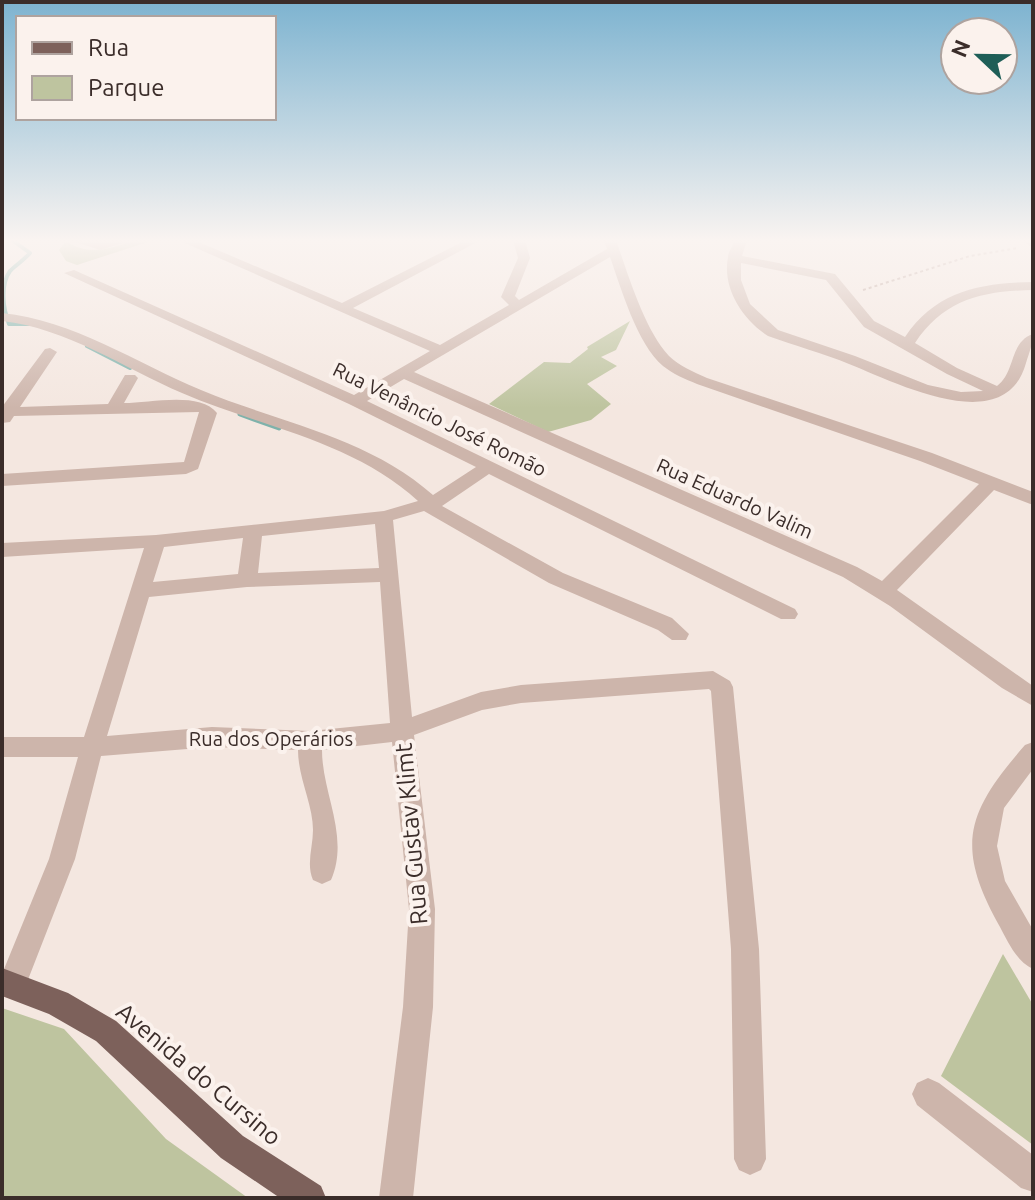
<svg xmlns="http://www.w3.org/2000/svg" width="1035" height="1200" font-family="Ubuntu,sans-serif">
	<rect width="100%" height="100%" fill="#f4e7e0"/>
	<path fill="#bec49f" d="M 135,240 L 154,240 L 77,265 L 66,261 L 59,250 L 66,241 C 88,257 112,248 135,240 Z
		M 630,321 L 616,350 L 601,357 L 617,366 L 587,384 L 611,404 L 591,420 L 548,432 L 489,404 L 544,362 L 570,363 L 588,349 L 587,347 Z
		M 1003,954 L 1033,1005 L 1033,1145 L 941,1076 Z
		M 2,1008 L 64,1029 L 166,1139 L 248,1198 L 2,1198 Z"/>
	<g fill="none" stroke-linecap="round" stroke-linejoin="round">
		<path stroke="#7eb2ab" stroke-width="4" d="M 12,240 L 30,253 C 24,260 16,265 10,271 C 0,285 3,309 9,324 L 29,324
			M 87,346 L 130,368"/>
		<path stroke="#7eb2ab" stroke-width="5" d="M 240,414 L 279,428"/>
		<path stroke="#b99e95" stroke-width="2" stroke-dasharray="3 3" stroke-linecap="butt" d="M 863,290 L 970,256 L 1017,248"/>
		<path fill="#cdb5ab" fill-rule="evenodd" d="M 69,240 L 134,240 L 100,250 Z
			M 178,240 L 194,240 L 342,303 L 466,240 L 481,240 L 353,308 L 440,345 L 509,305 L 501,297 L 518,258 L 513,240 L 525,240 L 530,258 L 515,296 L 519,300 L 607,249 L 604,240 L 616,240 C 628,274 644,329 669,356 C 679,366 694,372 707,378 L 932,453 L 1033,492 L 1033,505 L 994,490 L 897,590 L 1033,686 L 1033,706 L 1002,688 L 890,606 L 843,577 L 404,379 L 367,401 L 795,609 L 798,614 L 795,619 L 781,619 L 489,474 L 442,506 L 563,573 L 672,618 L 689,634 L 686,640 L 672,640 L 658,630 L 549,583 L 424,511 L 393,520 L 412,717 L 481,692 L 521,685 L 713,671 L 730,681 L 733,687 L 759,949 L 766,1159 L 761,1170 L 750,1175 L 739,1170 L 734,1159 L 731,949 L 711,691 L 709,689 L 521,703 L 482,710 L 414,735 L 435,909 L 433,1007 L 413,1198 L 379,1198 L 403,1007 L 409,909 L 392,742 L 322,750 C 322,794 350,836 331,880 L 322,884 L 313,880 C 306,864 313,847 313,830 C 313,804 298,778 298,750 L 212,747 L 101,756 L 75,859 L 22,995 L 12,999 L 2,995 L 2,974 L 49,859 L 78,757 L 2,757 L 2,737 L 84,737 L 144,548 L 2,557 L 2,543 L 156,535 L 384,511 L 418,501 C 353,441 261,427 182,393 C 124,368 66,328 2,321 L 2,313 C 73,320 136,363 201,390 C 280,423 368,437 433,495 L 476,467 L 349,404 L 64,273 L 74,270 L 354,395 L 430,351 ZM 610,257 C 621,288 637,344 663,366 C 673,374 685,379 697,384 L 920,461 L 979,484 L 882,581 L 857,567 L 414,372 ZM 375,524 L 379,568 L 258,573 L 262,536 ZM 243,538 L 238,574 L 153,582 L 164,547 ZM 380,582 L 390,723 L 310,731 L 212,727 L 107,736 L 149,597 L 247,587 Z
			M 735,240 L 747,240 L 742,256 L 835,274 L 874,321 L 905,337 C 936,291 980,283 1033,282 L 1033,290 C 983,291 944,299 915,343 L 957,368 L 997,386 C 1016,372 1009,342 1033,334 C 1033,344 1029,353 1026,363 C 1005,440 895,382 849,364 C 823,353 795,346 768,336 C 742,319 722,288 728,257 C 728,253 733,245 735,240 ZM 741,263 L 826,280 L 864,327 L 947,374 L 983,391 L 961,392 L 928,385 L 855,356 L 778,330 L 750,304 L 741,280 Z
			M 1021,240 L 1033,240 L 1033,248 Z
			M 50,348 L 57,352 L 20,407 L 108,404 L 125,375 L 135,375 L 138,378 L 124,403 C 150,403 200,391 217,413 L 198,469 L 186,474 L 2,486 L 2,474 L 184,462 L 199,412 L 14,416 L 10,422 L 2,423 L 2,407 L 45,349 Z
			M 1033,742 L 1033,769 L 1004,808 L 997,846 L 1005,881 L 1033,930 L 1033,969 C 1017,962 1008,942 1000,927 C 954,845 967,812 1025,745 Z
			M 928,1078 L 939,1083 L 1033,1155 L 1033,1192 L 1021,1188 L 917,1105 L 912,1094 L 917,1083 Z"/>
		<path fill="#7d615b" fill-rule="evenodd" d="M 2,968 L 68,993 L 116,1021 L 243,1136 L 321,1186 L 326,1198 L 280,1198 L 221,1158 L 96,1041 L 49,1014 L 2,996 Z"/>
	</g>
	<linearGradient id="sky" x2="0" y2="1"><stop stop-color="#7db3d0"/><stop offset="0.59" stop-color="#faf4f1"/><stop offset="1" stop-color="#faf4f1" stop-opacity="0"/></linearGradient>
	<rect width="1035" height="408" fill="url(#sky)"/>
	<g text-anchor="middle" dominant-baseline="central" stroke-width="8" stroke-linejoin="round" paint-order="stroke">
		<g font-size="20" fill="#3b2d2a" stroke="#fbf2ed">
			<text transform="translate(440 419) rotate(26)">Rua Venâncio José Romão</text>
			<text transform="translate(735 498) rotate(24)">Rua Eduardo Valim</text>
			<text x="271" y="738">Rua dos Operários</text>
		</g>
		<g font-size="24" fill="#3b2d2a" stroke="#fbf2ed">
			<text transform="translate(411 834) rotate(-95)">Rua Gustav Klimt</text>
			<text transform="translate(199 1074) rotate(40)">Avenida do Cursino</text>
		</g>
	</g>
	<rect width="1035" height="1200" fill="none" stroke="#3b2d2a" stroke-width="8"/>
	<rect x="16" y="16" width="260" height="104" fill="#fbf2ed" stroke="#aea39f" stroke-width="2"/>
	<rect x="32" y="42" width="40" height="12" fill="#7d615b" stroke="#aea39f" stroke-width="2"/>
	<text x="88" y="56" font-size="24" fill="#3b2d2a">Rua</text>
	<rect x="32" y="76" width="40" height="24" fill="#bec49f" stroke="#aea39f" stroke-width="2"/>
	<text x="88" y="96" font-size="24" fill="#3b2d2a">Parque</text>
	<g transform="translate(979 56) rotate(292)"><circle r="38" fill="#fbf2ed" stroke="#aea39f" stroke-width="2"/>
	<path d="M0-6L14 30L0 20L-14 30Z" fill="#1e5e57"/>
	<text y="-12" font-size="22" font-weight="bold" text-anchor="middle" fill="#3b2d2a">N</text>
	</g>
</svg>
